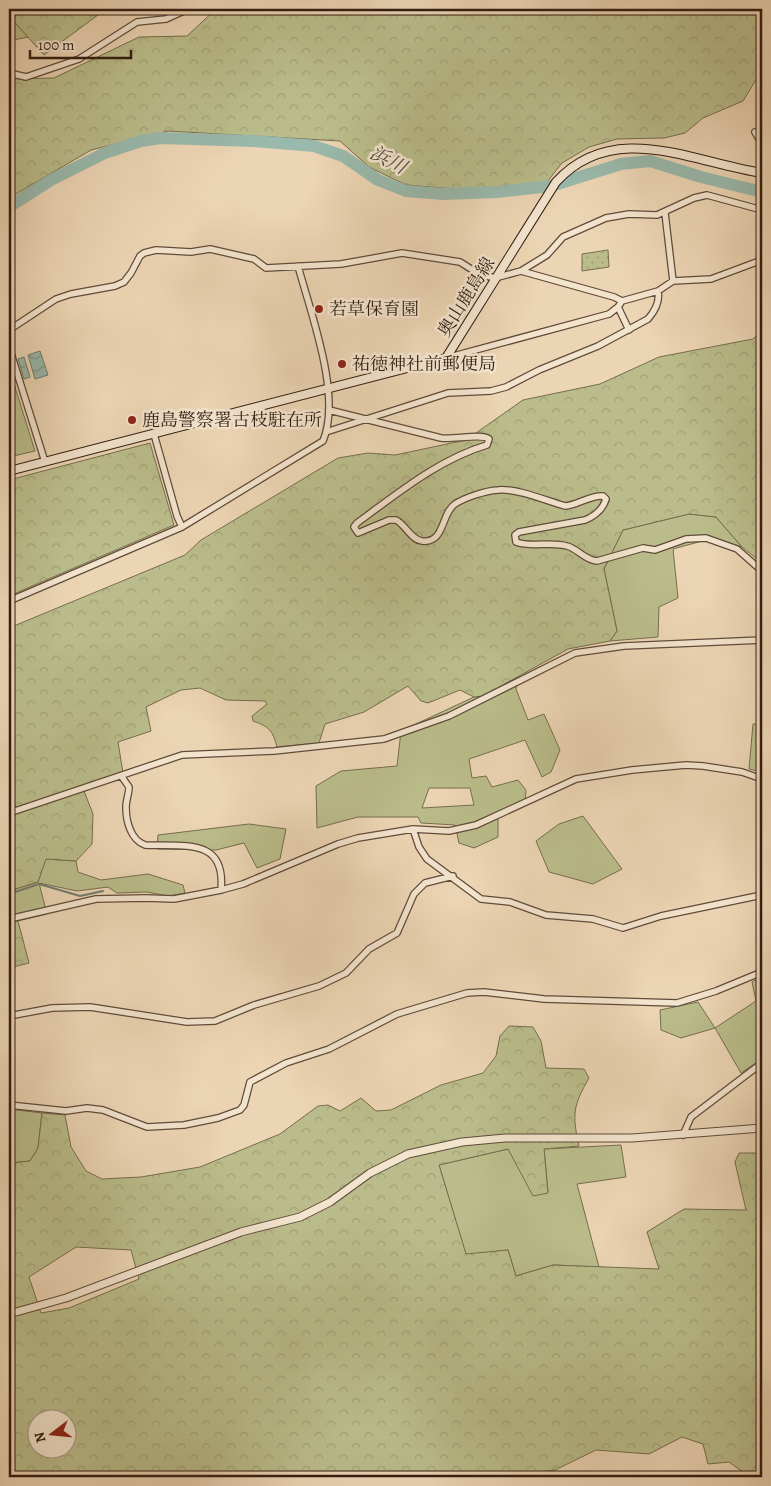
<svg xmlns="http://www.w3.org/2000/svg" width="771" height="1486" font-family="Alegreya,'Noto Serif JP',serif">
	<defs>
		<pattern id="forest-crowns" width="20" height="18" patternUnits="userSpaceOnUse" patternTransform="scale(1.25)"><rect width="20" height="18" fill="#babd8b"/><path d="M2 6a3 3 0 1 1 6 0M12 15a3 3 0 1 1 6 0" fill="none" stroke="#a0a277"/></pattern>
		<pattern id="garden-dots" width="8" height="8" patternUnits="userSpaceOnUse" patternTransform="scale(1.25)"><rect width="8" height="8" fill="#babd8b"/><path d="M2 2h.1M6 6h.1" fill="none" stroke="#a0a277" stroke-width="1.8" stroke-linecap="round"/></pattern>
		<pattern id="water-waves" width="16" height="10" patternUnits="userSpaceOnUse" patternTransform="scale(1.25)"><rect width="16" height="10" fill="#99b9ac"/><path d="M0 5q4-4 8 0t8 0" fill="none" stroke="#7d968b"/></pattern>
	</defs>
	<rect width="100%" height="100%" fill="#ecd5b4"/>
	<filter id="stains"><feTurbulence type="fractalNoise" baseFrequency=".004" numOctaves="4"/><feColorMatrix values="0 0 0 0 .2 0 0 0 0 .09 0 0 0 0 .02 0 0 0 .5 -.17"/></filter>
	<radialGradient id="worn" r=".72"><stop offset=".6" stop-color="#630" stop-opacity="0"/><stop offset="1" stop-color="#630" stop-opacity=".3"/></radialGradient>
	<path fill="#babd8b" stroke="#766d4e" fill-rule="evenodd" d="M 9,16 L 28,37 L 9,41 Z
		M 9,368 L 35,451 L 9,457 Z
		M 689,514 L 716,517 L 742,547 L 713,538 L 673,549 L 678,598 L 659,607 L 658,637 L 610,641 L 617,631 L 604,569 L 623,530 Z
		M 519,675 L 516,689 L 528,720 L 544,714 L 560,750 L 551,772 L 542,777 L 525,740 L 469,759 L 472,778 L 486,776 L 492,787 L 518,780 L 526,790 L 525,804 L 498,817 L 498,837 L 474,848 L 459,843 L 455,825 L 421,823 L 418,817 L 358,817 L 317,828 L 316,786 L 341,771 L 397,766 L 401,731 L 474,697 L 483,696 ZM 429,788 L 470,788 L 474,805 L 422,808 Z
		M 753,724 L 762,724 L 762,772 L 749,769 Z
		M 583,816 L 622,869 L 593,884 L 549,872 L 536,841 L 559,824 Z
		M 249,824 L 286,829 L 280,859 L 257,868 L 244,843 L 216,850 L 157,849 L 158,835 Z
		M 45,859 L 76,861 L 78,872 L 101,880 L 148,874 L 183,885 L 185,893 L 168,896 L 147,892 L 117,893 L 108,887 L 77,891 L 39,883 L 47,914 L 9,923 L 9,891 L 38,882 Z
		M 762,976 L 762,1059 L 741,1073 L 715,1028 L 681,1038 L 661,1030 L 660,1010 L 698,1002 L 715,1028 L 756,1001 L 752,982 Z
		M 9,1109 L 42,1113 L 38,1148 L 30,1161 L 9,1163 Z
		M 621,1145 L 626,1177 L 577,1184 L 599,1267 L 553,1265 L 516,1276 L 508,1250 L 466,1255 L 439,1165 L 508,1149 L 548,1192 L 544,1149 Z"/>
	<path fill="url(#forest-crowns)" stroke="#766d4e" fill-rule="evenodd" d="M 9,9 L 106,9 L 44,55 L 9,16 Z
		M 216,9 L 762,9 L 762,70 L 743,101 L 703,118 L 685,133 L 664,138 L 617,139 L 589,147 L 562,163 L 547,182 L 467,190 L 406,185 L 369,167 L 340,141 L 168,131 L 91,150 L 9,198 L 9,79 L 54,78 L 139,37 L 187,36 Z
		M 762,330 L 762,563 L 742,547 L 716,517 L 689,514 L 623,530 L 604,569 L 617,631 L 610,641 L 568,649 L 483,696 L 474,697 L 460,690 L 428,703 L 421,701 L 408,686 L 364,712 L 325,724 L 319,743 L 277,747 C 273,731 269,726 253,721 L 252,716 L 267,704 L 265,701 L 226,700 L 200,688 L 181,690 L 146,707 L 151,731 L 118,742 L 123,773 L 82,786 L 93,814 L 92,844 L 76,861 L 46,859 L 38,882 L 9,891 L 9,628 L 185,555 L 201,540 L 338,458 L 368,453 L 395,455 L 466,440 L 523,400 L 600,384 L 659,357 L 753,339 Z
		M 150,443 L 174,525 L 9,596 L 9,480 Z
		M 18,921 L 29,963 L 9,968 L 9,923 Z
		M 509,1026 L 533,1027 L 541,1041 L 546,1068 L 584,1069 L 589,1078 C 573,1106 572,1114 579,1146 L 544,1149 L 548,1193 L 533,1196 L 508,1149 L 439,1165 L 466,1254 L 508,1250 L 516,1276 L 553,1265 L 659,1269 L 647,1232 L 684,1209 L 746,1210 L 735,1162 L 739,1153 L 762,1153 L 762,1477 L 750,1477 L 729,1462 L 708,1464 L 703,1444 L 682,1437 L 649,1454 L 596,1450 L 555,1470 L 503,1477 L 9,1477 L 9,1163 L 30,1161 L 38,1148 L 42,1113 L 65,1115 L 71,1147 L 86,1171 L 102,1179 L 141,1177 L 200,1167 L 280,1134 L 318,1106 L 328,1105 L 340,1111 L 361,1098 L 376,1111 L 391,1110 L 441,1085 L 483,1073 L 496,1056 L 500,1036 ZM 76,1247 L 131,1250 L 139,1279 L 69,1308 L 41,1313 L 29,1277 ZM 38,1418 L 68,1418 L 68,1448 L 38,1448 Z"/>
	<path fill="url(#garden-dots)" stroke="#766d4e" d="M 608,250 L 609,267 L 582,271 L 582,254 Z"/>
	<path fill="url(#water-waves)" stroke="#707b6e" d="M 40,351 L 48,375 L 35,379 L 28,355 Z
		M 24,357 L 30,377 L 24,379 L 18,359 Z"/>
	<g fill="none" stroke-linecap="round" stroke-linejoin="round">
		<path stroke="#707b6e" stroke-width="2" d="M 9,894 L 39,884 L 80,896 L 103,891"/>
		<path stroke="#99b9ac" stroke-width="12" d="M 9,207 L 51,180 L 105,153 L 141,141 L 161,138 L 253,141 L 314,146 L 343,156 L 378,180 L 406,191 L 443,194 L 497,192 L 551,186 L 621,164 L 650,161 L 701,177 L 762,192"/>
		<defs>
			<path id="minor" d="M 9,73 L 26,77 L 79,59 L 137,22 L 166,19 L 188,9
				M 755,132 L 762,144
				M 665,213 L 673,281
				M 521,271 L 614,297 L 622,301
				M 618,307 L 629,330
				M 9,330 L 56,299 L 71,294 L 115,286 L 124,282 L 131,273 L 140,256 L 144,253 L 156,250 L 191,252 L 210,249 L 254,259 L 266,268 L 341,264 L 402,253 L 460,262 L 479,274 L 495,278 L 521,271 L 547,255 L 563,237 L 606,218 L 629,214 L 657,215 L 694,198 L 707,195 L 762,210
				M 9,347 L 45,462
				M 446,358 L 609,314 L 618,307 L 622,301 L 658,291 L 673,281 L 711,279 L 762,260
				M 329,410 L 441,438 C 452,440 483,433 489,439 L 487,445 C 439,459 397,494 357,523 L 354,527 L 358,533 L 389,520 L 396,520 C 405,524 411,540 422,541 C 445,544 441,513 455,504 C 466,497 485,491 498,490 C 517,488 547,501 565,506 C 578,505 590,495 603,496 L 606,499 C 603,509 595,516 585,520 L 519,532 L 515,535 L 516,542 C 532,548 551,541 567,546 C 578,549 585,560 597,561 L 643,548 L 655,550 L 686,539 L 706,538 L 737,549 L 762,571
				M 326,432 L 448,393 L 491,391 L 506,387 L 539,370 L 598,346 L 648,319 C 655,311 660,301 658,291
				M 154,434 L 177,516 L 182,527
				M 9,601 L 182,527 L 323,441 C 342,396 311,314 298,266
				M 122,777 L 129,787 C 129,794 126,800 126,807 C 126,822 131,840 145,845 C 184,847 226,837 221,890
				M 9,813 L 182,755 L 274,751 L 384,739 L 449,716 L 575,653 L 624,646 L 762,640
				M 413,829 L 419,847 L 427,859 L 481,899 L 510,902 L 546,915 L 593,919 L 623,928 L 661,916 L 762,895
				M 9,919 L 96,899 L 146,898 L 174,899 L 221,890 L 243,884 L 338,844 L 358,838 L 413,829 L 449,831 L 476,825 L 576,779 L 632,770 L 686,765 L 703,766 L 742,772 L 762,779
				M 9,1016 L 52,1008 L 90,1007 L 187,1022 L 215,1021 L 254,1005 L 319,986 L 346,973 L 369,949 L 397,933 L 414,894 L 425,883 L 453,876
				M 9,1105 L 66,1111 L 87,1108 L 103,1110 L 147,1127 L 184,1125 L 218,1118 L 240,1110 L 244,1105 L 250,1082 L 286,1063 L 329,1049 L 397,1014 L 467,993 L 484,992 L 544,999 L 677,1003 L 716,991 L 762,972
				M 683,1135 L 691,1117 L 762,1063"/>
			<path id="tertiary" d="M 9,1314 L 66,1298 L 241,1232 L 300,1217 L 330,1202 L 370,1173 L 408,1154 L 462,1142 L 505,1138 L 632,1138 L 762,1128"/>
			<path id="secondary" d="M 9,471 L 446,358 L 556,182 C 614,119 691,162 762,173"/>
		</defs>
		<use href="#minor" stroke="#604b3a" stroke-width="8"/>
		<use href="#tertiary" stroke="#604b3a" stroke-width="9"/>
		<use href="#secondary" stroke="#321d12" stroke-width="10"/>
		<use href="#minor" stroke="#f3e4ce" stroke-width="5.5"/>
		<use href="#tertiary" stroke="#f3e4ce" stroke-width="7"/>
		<use href="#secondary" stroke="#f3e4ce" stroke-width="8"/>
	</g>
	<g fill="#8f2418" stroke="#f3e4ce" stroke-width="2">
		<circle cx="319" cy="309" r="5"/>
		<circle cx="342" cy="364" r="5"/>
		<circle cx="132" cy="420" r="5"/>
	</g>
	<g text-anchor="middle" dominant-baseline="central" stroke-width="5" stroke-linejoin="round" paint-order="stroke">
		<g font-size="18" fill="#321d12" stroke="#f3e4ce">
			<text transform="translate(466 297) rotate(-58)">奥山鹿島線</text>
		</g>
		<g font-size="18" fill="#321d12" stroke="#f3e4ce" text-anchor="start">
			<text x="329" y="309">若草保育園</text>
			<text x="352" y="364">祐徳神社前郵便局</text>
			<text x="142" y="420">鹿島警察署古枝駐在所</text>
		</g>
		<g font-size="19" font-style="italic" fill="#514c40" stroke="#f3e4ce">
			<text transform="translate(388 160) rotate(28)">浜川</text>
		</g>
	</g>
	<rect width="771" height="1486" fill="none" stroke="#ecd5b4" stroke-width="30"/>
	<rect x="10" y="10" width="751" height="1466" fill="none" stroke="#321d12" stroke-width="2.5"/>
	<rect x="15" y="15" width="741" height="1456" fill="none" stroke="#321d12"/>
	<g transform="translate(52 1434) rotate(254)"><circle r="24" fill="#f3e4ce" stroke="#a69483"/>
	<path d="M0-4L9 19L0 12L-9 19Z" fill="#8f2418"/>
	<text y="-8" font-size="14" font-weight="bold" text-anchor="middle" fill="#321d12">N</text>
	</g>
	<path d="M30 50v8h101v-8" fill="none" stroke="#321d12" stroke-width="2.5"/>
	<text x="38" y="50" font-size="15" fill="#321d12" stroke="#f3e4ce" stroke-width="4" paint-order="stroke">100 m</text>
	<rect width="100%" height="100%" filter="url(#stains)"/>
	<rect width="100%" height="100%" fill="url(#worn)"/>
</svg>
